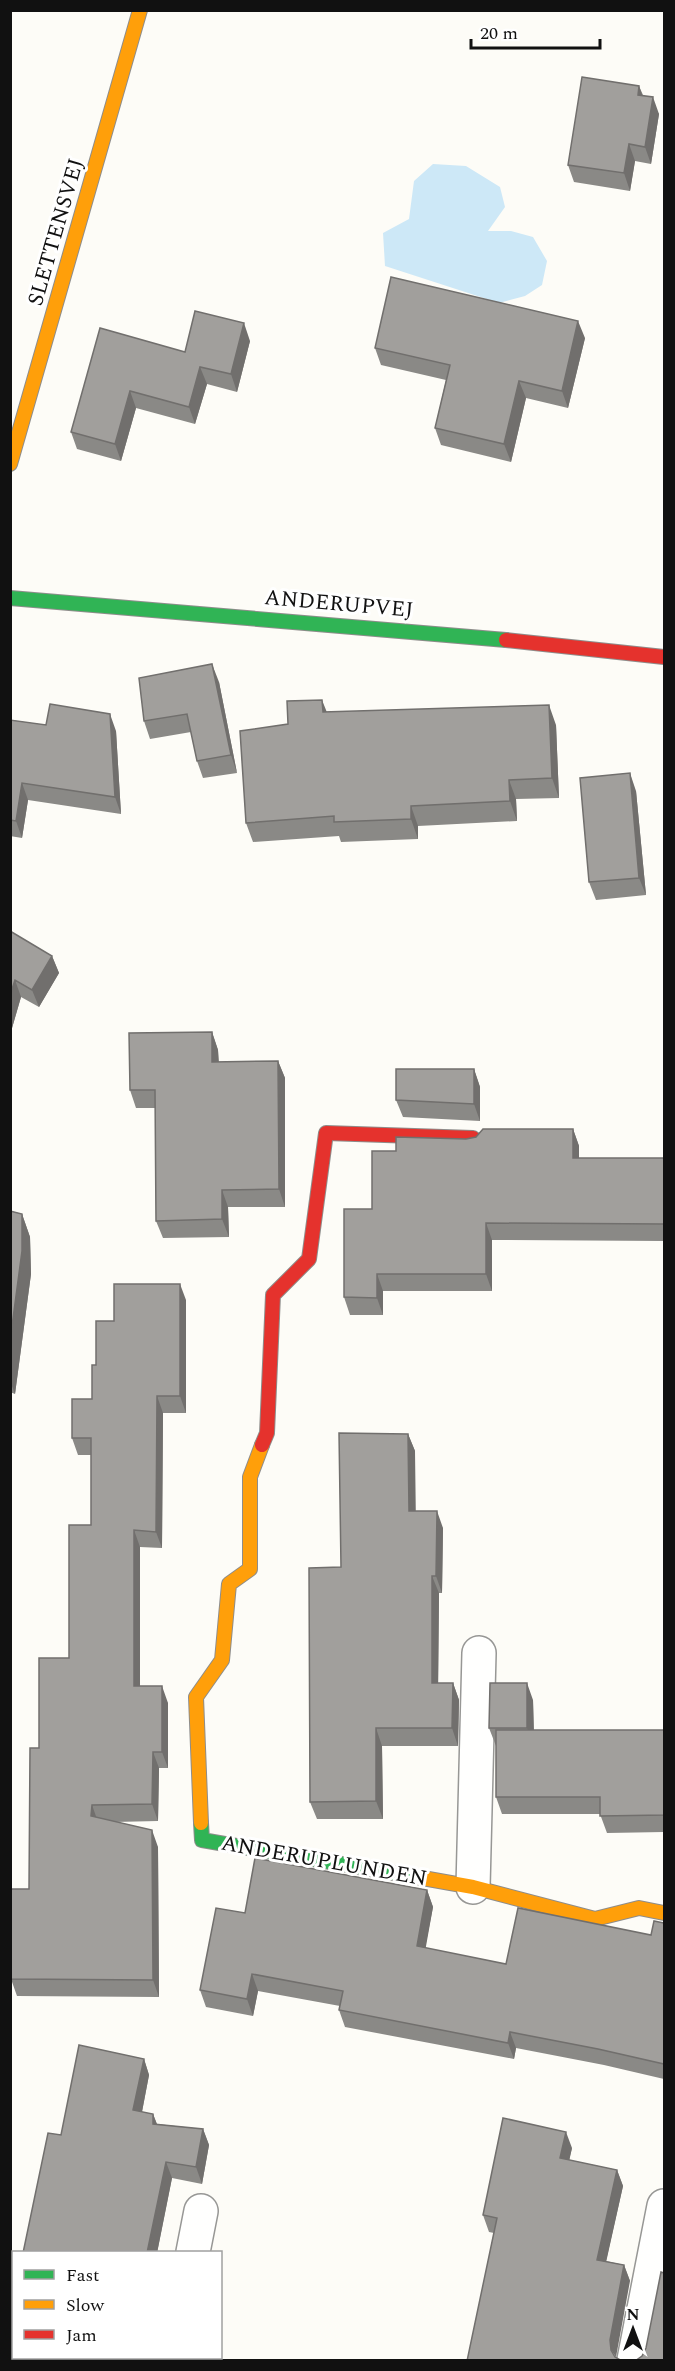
<svg xmlns="http://www.w3.org/2000/svg" width="675" height="2371" font-family="Spectral,serif">
	<rect width="100%" height="100%" fill="#fdfcf7"/>
	<path fill="#cde8f7" d="M 433,164 L 466,166 L 500,187 L 505,207 L 488,231 L 511,231 L 533,237 L 547,261 L 542,285 L 525,296 L 499,303 L 385,266 L 383,233 L 409,219 L 414,181 Z"/>
	<g fill="none" stroke-linecap="round" stroke-linejoin="round">
		<defs>
			<path id="street" d="M 473,1887 L 479,1653
				M 193,2252 L 201,2211
				M 171,2360 L 172,2358
				M 634,2360 L 664,2206"/>
			<path id="fast" d="M 10,598 L 506,640
				M 201,1823 L 202,1840 L 417,1877"/>
			<path id="slow" d="M 10,464 L 140,10
				M 201,1823 L 196,1697 L 222,1660 L 229,1584 L 250,1569 L 250,1477 L 262,1445
				M 417,1877 L 473,1887 L 595,1919 L 639,1908 L 664,1913"/>
			<path id="jam" d="M 506,640 L 664,657
				M 262,1445 L 267,1433 L 273,1295 L 309,1259 L 326,1133 L 473,1138"/>
		</defs>
		<use href="#street" stroke="#979795" stroke-width="36"/>
		<use href="#fast" stroke="#8e8d8b" stroke-width="16"/>
		<use href="#slow" stroke="#8e8d8b" stroke-width="16"/>
		<use href="#jam" stroke="#8e8d8b" stroke-width="16"/>
		<use href="#street" stroke="#fffffe" stroke-width="33"/>
		<use href="#fast" stroke="#30b455" stroke-width="14"/>
		<use href="#slow" stroke="#ff9f0a" stroke-width="14"/>
		<use href="#jam" stroke="#e5322d" stroke-width="14"/>
	</g>
	<path fill="#8a8986" d="M 639,86 L 643,95 L 659,114 L 651,164 L 635,161 L 630,191 L 574,182 L 568,165 Z
		M 585,338 L 568,408 L 526,398 L 511,462 L 441,445 L 435,428 L 446,380 L 381,365 L 375,348 Z
		M 250,341 L 237,392 L 207,384 L 195,424 L 136,408 L 121,461 L 77,449 L 71,432 L 185,352 Z
		M 219,682 L 237,773 L 203,778 L 197,761 L 191,732 L 150,739 L 144,721 Z
		M 327,712 L 556,725 L 559,798 L 516,799 L 517,821 L 418,826 L 418,839 L 341,842 L 339,836 L 253,842 L 246,823 L 288,724 Z
		M 10,720 L 46,725 L 116,731 L 121,814 L 28,800 L 22,838 L 10,836 Z
		M 636,791 L 646,895 L 596,900 L 589,882 Z
		M 10,931 L 52,956 L 59,973 L 39,1007 L 21,997 L 10,1035 Z
		M 212,1032 L 218,1050 L 219,1062 L 278,1061 L 285,1078 L 285,1207 L 228,1207 L 229,1237 L 163,1238 L 156,1221 L 155,1108 L 136,1108 L 130,1090 Z
		M 474,1069 L 480,1087 L 480,1121 L 403,1117 L 396,1100 Z
		M 573,1129 L 579,1146 L 579,1158 L 664,1158 L 664,1241 L 492,1240 L 492,1291 L 383,1291 L 383,1315 L 350,1315 L 344,1297 L 372,1209 L 396,1151 L 466,1139 Z
		M 10,1211 L 22,1214 L 30,1237 L 31,1274 L 15,1394 L 10,1392 Z
		M 186,1300 L 186,1413 L 163,1413 L 162,1548 L 140,1547 L 140,1686 L 168,1703 L 168,1768 L 159,1768 L 158,1821 L 114,1822 L 158,1847 L 159,1997 L 17,1996 L 11,1979 L 29,1889 L 39,1748 L 69,1658 L 91,1525 L 91,1455 L 78,1455 L 72,1438 L 92,1399 L 96,1365 L 114,1321 Z
		M 408,1434 L 415,1451 L 415,1511 L 443,1528 L 442,1593 L 439,1593 L 438,1683 L 453,1683 L 459,1700 L 458,1746 L 382,1746 L 383,1819 L 317,1819 L 310,1802 L 341,1567 Z
		M 533,1700 L 534,1730 L 664,1730 L 664,1832 L 607,1833 L 600,1814 L 502,1814 L 496,1797 L 496,1746 L 489,1728 Z
		M 427,1890 L 433,1907 L 425,1948 L 506,1964 L 651,1935 L 664,1923 L 664,2079 L 604,2065 L 516,2048 L 514,2059 L 345,2027 L 339,2010 L 340,2006 L 258,1991 L 253,2016 L 206,2007 L 200,1990 L 245,1913 Z
		M 144,2059 L 149,2075 L 142,2112 L 153,2114 L 157,2124 L 203,2129 L 209,2145 L 202,2184 L 172,2178 L 157,2253 L 23,2253 L 61,2135 Z
		M 572,2148 L 569,2160 L 617,2170 L 623,2186 L 606,2261 L 624,2265 L 630,2281 L 467,2361 L 494,2233 L 489,2232 L 483,2215 Z"/>
	<path fill="#716f6d" d="M 639,86 L 645,103 L 638,95 Z
		M 653,97 L 659,114 L 651,164 L 645,147 Z
		M 629,144 L 635,161 L 630,191 L 624,173 Z
		M 578,321 L 585,338 L 568,408 L 562,391 Z
		M 244,323 L 250,341 L 237,392 L 231,374 Z
		M 200,367 L 207,384 L 195,424 L 189,407 Z
		M 519,381 L 526,398 L 511,462 L 504,444 Z
		M 130,391 L 136,408 L 121,461 L 115,444 Z
		M 212,664 L 219,682 L 237,773 L 231,755 Z
		M 322,700 L 330,720 L 323,712 Z
		M 549,705 L 556,725 L 559,798 L 552,778 Z
		M 110,714 L 116,731 L 121,814 L 115,797 Z
		M 630,773 L 636,791 L 646,895 L 639,878 Z
		M 509,780 L 516,799 L 517,821 L 510,801 Z
		M 22,783 L 28,800 L 22,838 L 16,821 Z
		M 411,806 L 418,826 L 418,839 L 411,819 Z
		M 52,956 L 59,973 L 39,1007 L 32,990 Z
		M 15,980 L 21,997 L 10,1035 L 10,995 Z
		M 212,1032 L 218,1050 L 219,1079 L 212,1062 Z
		M 278,1061 L 285,1078 L 285,1207 L 279,1189 Z
		M 474,1069 L 480,1087 L 480,1121 L 474,1104 Z
		M 573,1129 L 579,1146 L 579,1175 L 573,1158 Z
		M 222,1190 L 228,1207 L 229,1237 L 222,1219 Z
		M 22,1214 L 30,1237 L 31,1274 L 15,1394 L 10,1381 L 10,1341 Z
		M 486,1223 L 492,1240 L 492,1291 L 486,1274 Z
		M 377,1274 L 383,1291 L 383,1315 L 377,1298 Z
		M 180,1284 L 186,1300 L 186,1413 L 180,1396 Z
		M 157,1396 L 163,1413 L 162,1548 L 156,1532 Z
		M 408,1434 L 415,1451 L 416,1528 L 409,1511 Z
		M 437,1511 L 443,1528 L 442,1593 L 436,1576 Z
		M 134,1530 L 140,1547 L 140,1703 L 134,1686 Z
		M 432,1576 L 439,1593 L 438,1700 L 432,1683 Z
		M 453,1683 L 459,1700 L 458,1746 L 452,1728 Z
		M 527,1683 L 533,1700 L 534,1746 L 527,1728 Z
		M 162,1686 L 168,1703 L 168,1768 L 162,1752 Z
		M 376,1728 L 382,1746 L 383,1819 L 376,1801 Z
		M 153,1752 L 159,1768 L 158,1821 L 152,1804 Z
		M 92,1805 L 98,1822 L 91,1816 Z
		M 152,1830 L 158,1847 L 159,1997 L 153,1980 Z
		M 427,1890 L 433,1907 L 423,1963 L 417,1946 Z
		M 252,1974 L 258,1991 L 253,2016 L 247,1999 Z
		M 510,2032 L 516,2048 L 514,2059 L 508,2043 Z
		M 144,2059 L 149,2075 L 139,2127 L 133,2110 Z
		M 153,2114 L 159,2130 L 153,2124 Z
		M 203,2129 L 209,2145 L 202,2184 L 196,2167 Z
		M 566,2132 L 572,2148 L 566,2175 L 560,2158 Z
		M 166,2162 L 172,2178 L 157,2253 L 147,2253 Z
		M 617,2170 L 623,2186 L 603,2276 L 597,2260 Z
		M 624,2265 L 630,2281 L 616,2357 L 611,2350 L 610,2340 Z
		M 69,2358 L 78,2358 L 77,2361 L 68,2361 Z"/>
	<path fill="#a19f9c" stroke="#716f6d" stroke-width="1.5" d="M 582,77 L 639,86 L 638,95 L 653,97 L 645,147 L 629,144 L 624,173 L 568,165 Z
		M 391,277 L 578,321 L 562,391 L 519,381 L 504,444 L 435,428 L 450,365 L 375,348 Z
		M 195,311 L 244,323 L 231,374 L 200,367 L 189,407 L 130,391 L 115,444 L 71,432 L 100,328 L 185,352 Z
		M 212,664 L 231,755 L 197,761 L 187,714 L 144,721 L 139,678 Z
		M 322,700 L 323,712 L 549,705 L 552,778 L 509,780 L 510,801 L 411,806 L 411,819 L 334,822 L 334,816 L 246,823 L 240,731 L 288,724 L 287,701 Z
		M 50,704 L 110,714 L 115,797 L 22,783 L 16,821 L 10,820 L 10,720 L 46,725 Z
		M 630,773 L 639,878 L 589,882 L 580,778 Z
		M 10,931 L 52,956 L 32,990 L 15,980 L 10,995 Z
		M 212,1032 L 212,1062 L 278,1061 L 279,1189 L 222,1190 L 222,1219 L 156,1221 L 155,1090 L 130,1090 L 129,1033 Z
		M 396,1069 L 474,1069 L 474,1104 L 396,1100 Z
		M 483,1129 L 573,1129 L 573,1158 L 664,1158 L 664,1224 L 486,1223 L 486,1274 L 377,1274 L 377,1298 L 344,1297 L 344,1209 L 372,1209 L 372,1151 L 396,1151 L 396,1137 L 466,1139 L 476,1137 Z
		M 10,1211 L 22,1214 L 22,1251 L 10,1341 Z
		M 114,1284 L 180,1284 L 180,1396 L 157,1396 L 156,1532 L 134,1530 L 134,1686 L 162,1686 L 162,1752 L 153,1752 L 152,1804 L 92,1805 L 91,1816 L 152,1830 L 153,1980 L 11,1979 L 11,1889 L 29,1889 L 30,1748 L 39,1748 L 39,1658 L 69,1658 L 69,1525 L 91,1525 L 91,1438 L 72,1438 L 72,1399 L 92,1399 L 92,1365 L 96,1365 L 96,1321 L 114,1321 Z
		M 339,1433 L 408,1434 L 409,1511 L 437,1511 L 436,1576 L 432,1576 L 432,1683 L 453,1683 L 452,1728 L 376,1728 L 376,1801 L 310,1802 L 309,1568 L 341,1567 Z
		M 490,1683 L 527,1683 L 527,1728 L 489,1728 Z
		M 496,1730 L 664,1730 L 664,1815 L 600,1816 L 600,1797 L 496,1797 Z
		M 255,1858 L 427,1890 L 417,1946 L 506,1964 L 518,1908 L 651,1935 L 654,1921 L 664,1923 L 664,2064 L 598,2049 L 510,2032 L 508,2043 L 339,2010 L 343,1991 L 252,1974 L 247,1999 L 200,1990 L 216,1908 L 245,1913 Z
		M 79,2045 L 144,2059 L 133,2110 L 153,2114 L 153,2124 L 203,2129 L 196,2167 L 166,2162 L 147,2253 L 23,2253 L 48,2133 L 61,2135 Z
		M 503,2118 L 566,2132 L 560,2158 L 617,2170 L 597,2260 L 624,2265 L 610,2340 L 611,2350 L 615,2357 L 622,2361 L 467,2361 L 497,2218 L 483,2215 Z
		M 661,2272 L 664,2273 L 664,2361 L 635,2361 L 642,2356 L 646,2348 Z
		M 14,2299 L 14,2358 L 69,2358 L 68,2361 L 10,2361 L 10,2314 Z"/>
	<g text-anchor="middle" dominant-baseline="central" stroke-width="6" stroke-linejoin="round" paint-order="stroke">
		<g font-size="22" fill="#111" stroke="#fff">
			<text transform="translate(56 232) rotate(-74)">SLETTENSVEJ</text>
			<text transform="translate(339 604) rotate(5)">ANDERUPVEJ</text>
			<text transform="translate(324 1861) rotate(10)">ANDERUPLUNDEN</text>
		</g>
	</g>
	<rect width="675" height="2371" fill="none" stroke="#111111" stroke-width="24"/>
	<rect x="12" y="2251" width="210" height="108" fill="#ffffff" stroke="#a0a0a0" stroke-width="1.5"/>
	<rect x="24" y="2270" width="30" height="9" fill="#30b455" stroke="#a0a0a0" stroke-width="1.5"/>
	<text x="66" y="2281" font-size="18" fill="#111111">Fast</text>
	<rect x="24" y="2300" width="30" height="9" fill="#ff9f0a" stroke="#a0a0a0" stroke-width="1.5"/>
	<text x="66" y="2311" font-size="18" fill="#111111">Slow</text>
	<rect x="24" y="2330" width="30" height="9" fill="#e5322d" stroke="#a0a0a0" stroke-width="1.5"/>
	<text x="66" y="2341" font-size="18" fill="#111111">Jam</text>
	<g transform="translate(633 2329)" stroke="#ffffff" stroke-width="4.5" paint-order="stroke">
	<path d="M0-4.5L10 22L0 15L-10 22Z" fill="#111111"/>
	<text y="-9" font-size="16" font-weight="bold" text-anchor="middle" fill="#111111">N</text>
	</g>
	<path d="M471 39v9h129v-9" fill="none" stroke="#111111" stroke-width="3"/>
	<text x="480" y="39" font-size="18" fill="#111111" stroke="#ffffff" stroke-width="4.5" paint-order="stroke">20 m</text>
</svg>
